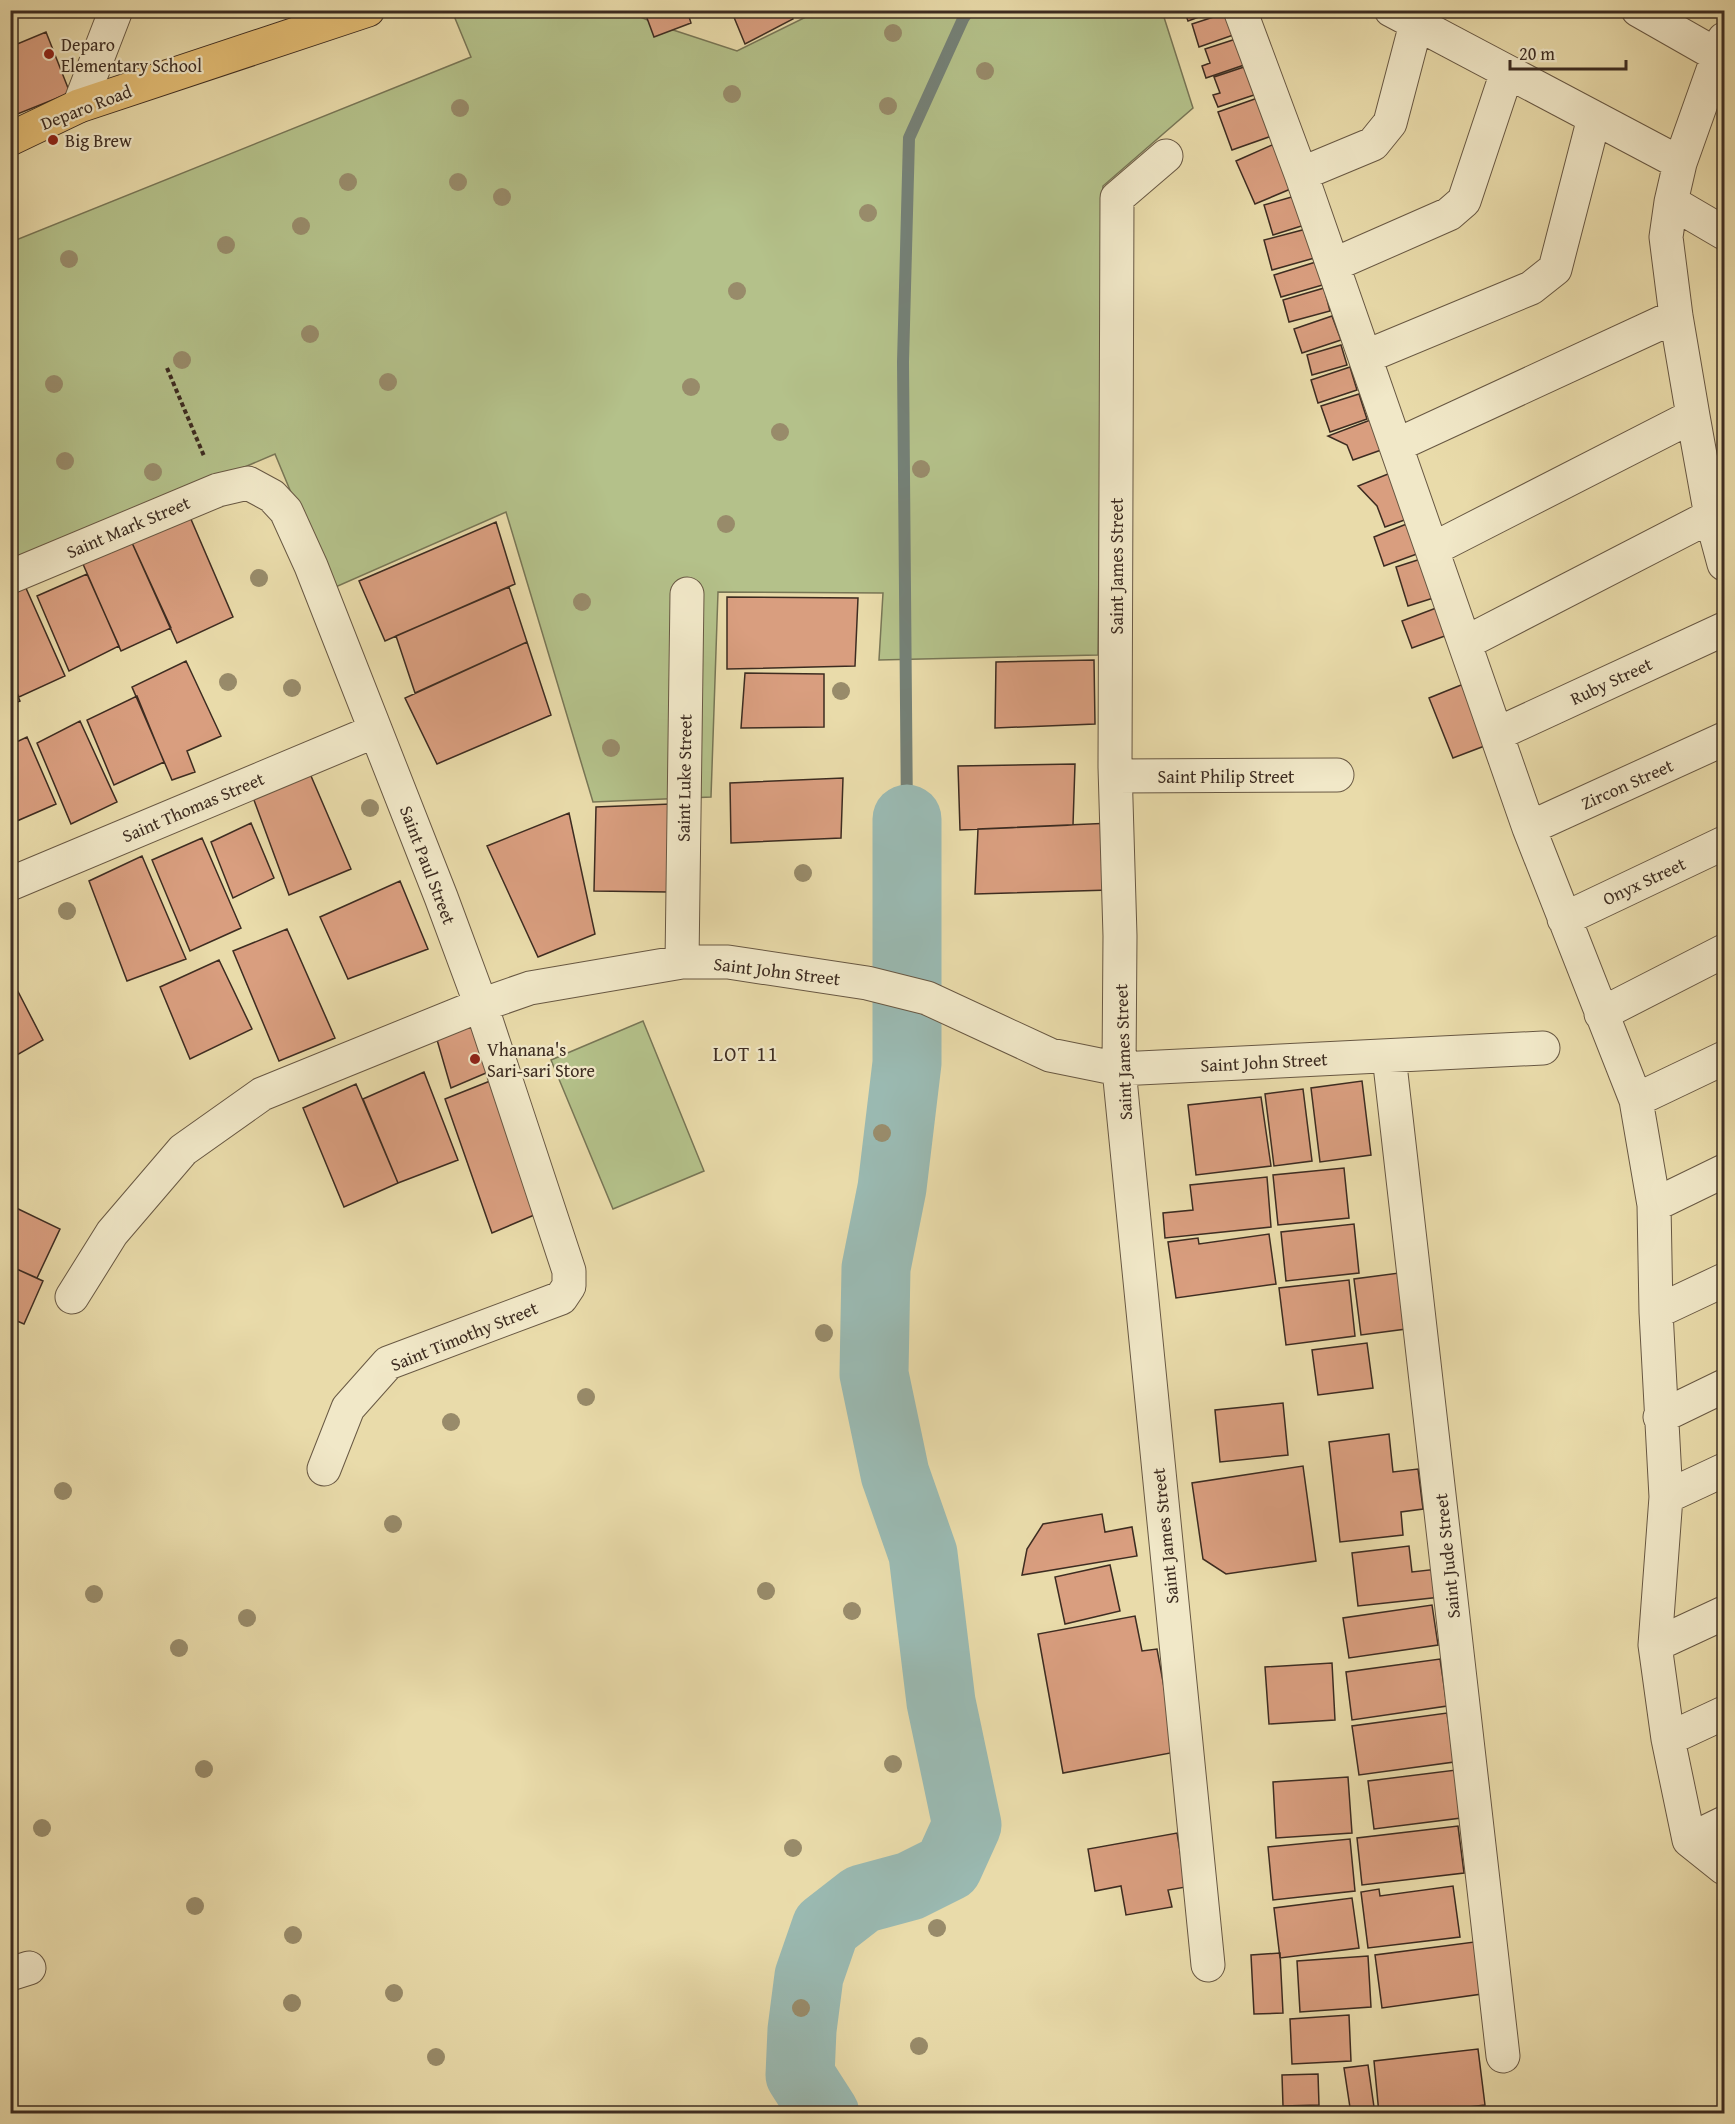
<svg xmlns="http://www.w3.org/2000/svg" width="1735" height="2124" font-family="'Gentium Book Plus',serif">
	<rect width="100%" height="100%" fill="#e9dbaa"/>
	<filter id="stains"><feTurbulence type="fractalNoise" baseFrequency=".00333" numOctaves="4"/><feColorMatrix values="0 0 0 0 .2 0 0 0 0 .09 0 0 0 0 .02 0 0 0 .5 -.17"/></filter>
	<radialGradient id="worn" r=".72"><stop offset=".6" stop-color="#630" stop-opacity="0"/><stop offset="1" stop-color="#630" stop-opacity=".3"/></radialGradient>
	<path fill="#b4c18a" stroke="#787656" stroke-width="1.5" d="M 452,11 L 627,11 L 661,26 L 737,51 L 818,11 L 1162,11 L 1193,108 L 1103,186 L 1098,655 L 879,660 L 883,593 L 718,592 L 711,797 L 593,802 L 506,512 L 331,589 L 275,454 L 11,567 L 11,242 L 471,57 Z
		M 643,1021 L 704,1171 L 613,1209 L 551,1060 Z"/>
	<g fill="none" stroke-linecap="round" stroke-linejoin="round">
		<path stroke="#758177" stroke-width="12" d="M 907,819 L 903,362 L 909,138 L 963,19 L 969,10"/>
		<path stroke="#9ab9b1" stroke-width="69" d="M 825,2114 L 800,2075 L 802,2030 L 809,1976 L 826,1927 L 862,1899 L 910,1886 L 948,1867 L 967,1825 L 941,1702 L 923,1554 L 895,1474 L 874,1374 L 876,1268 L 892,1188 L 907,1063 L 907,819"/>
	</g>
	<path fill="#d99e7f" stroke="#3d2c21" stroke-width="1.5" d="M 644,10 L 687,10 L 691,23 L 654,37 Z
		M 731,10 L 789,10 L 793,19 L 745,44 Z
		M 1184,10 L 1218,10 L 1188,21 Z
		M 1232,11 L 1239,33 L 1199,47 L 1192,24 Z
		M 46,32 L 70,93 L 10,117 L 10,47 Z
		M 1242,37 L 1250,63 L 1206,78 L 1202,66 L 1210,63 L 1205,49 Z
		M 1253,64 L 1263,92 L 1218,107 L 1213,95 L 1220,93 L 1214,77 Z
		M 1266,95 L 1280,133 L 1232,150 L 1218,112 Z
		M 1281,141 L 1300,185 L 1255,204 L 1236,161 Z
		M 1302,194 L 1311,223 L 1273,235 L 1264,205 Z
		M 1310,228 L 1318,257 L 1272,270 L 1264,240 Z
		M 1319,261 L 1326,284 L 1281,297 L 1274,275 Z
		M 1324,288 L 1330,311 L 1289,322 L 1283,300 Z
		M 1332,316 L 1341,340 L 1302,353 L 1294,329 Z
		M 1341,345 L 1347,365 L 1312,375 L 1307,355 Z
		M 1350,367 L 1357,390 L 1318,403 L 1311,380 Z
		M 1359,394 L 1367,419 L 1330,432 L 1321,406 Z
		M 1373,419 L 1384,449 L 1353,460 L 1347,445 L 1328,436 Z
		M 1393,472 L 1410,518 L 1385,527 L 1377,506 L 1358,486 Z
		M 187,510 L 233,617 L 177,643 L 128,534 Z
		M 1414,521 L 1425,551 L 1384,566 L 1374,537 Z
		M 496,522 L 515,584 L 385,641 L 359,581 Z
		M 128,534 L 171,628 L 121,651 L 79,555 Z
		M 1430,556 L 1443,595 L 1408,606 L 1396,567 Z
		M 87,574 L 119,646 L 69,671 L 37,596 Z
		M 25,586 L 65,676 L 19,697 L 10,678 L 10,592 Z
		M 509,587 L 527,642 L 415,693 L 396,636 Z
		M 727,597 L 858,598 L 855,666 L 727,669 Z
		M 1444,605 L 1453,633 L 1412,648 L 1402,621 Z
		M 527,642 L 551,715 L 437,764 L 405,698 Z
		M 1094,660 L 1095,724 L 995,728 L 996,662 Z
		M 186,661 L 221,736 L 187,751 L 195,772 L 172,780 L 132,687 Z
		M 745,673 L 824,674 L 824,727 L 741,728 Z
		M 10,678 L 20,701 L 10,705 Z
		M 1471,681 L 1495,742 L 1453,758 L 1429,698 Z
		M 137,696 L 164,762 L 114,785 L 87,720 Z
		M 80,721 L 117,802 L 71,824 L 37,743 Z
		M 27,737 L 56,804 L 10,824 L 10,745 Z
		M 1075,764 L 1073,825 L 960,830 L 958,766 Z
		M 308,769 L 351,869 L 289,895 L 251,792 Z
		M 843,778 L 841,838 L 731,843 L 730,783 Z
		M 671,804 L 668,892 L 594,891 L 596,807 Z
		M 569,813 L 595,934 L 538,957 L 487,846 Z
		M 251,823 L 274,878 L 233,898 L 211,842 Z
		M 1112,823 L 1110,890 L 975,894 L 978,829 Z
		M 202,838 L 241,928 L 190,951 L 152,860 Z
		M 142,856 L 186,959 L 127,981 L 89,881 Z
		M 400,881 L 428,949 L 348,979 L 320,917 Z
		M 287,929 L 335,1038 L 279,1061 L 233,951 Z
		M 219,960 L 252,1029 L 190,1059 L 160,987 Z
		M 10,976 L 43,1040 L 10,1059 Z
		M 477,1015 L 493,1070 L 451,1088 L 435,1033 Z
		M 424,1072 L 458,1160 L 398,1183 L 363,1099 Z
		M 500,1077 L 546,1210 L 492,1233 L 445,1099 Z
		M 1362,1081 L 1371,1155 L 1320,1162 L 1311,1088 Z
		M 356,1084 L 398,1183 L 344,1207 L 303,1108 Z
		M 1303,1089 L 1312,1161 L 1274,1166 L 1265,1094 Z
		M 1261,1097 L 1271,1166 L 1196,1175 L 1188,1105 Z
		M 1344,1168 L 1349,1218 L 1278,1225 L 1273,1175 Z
		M 1267,1177 L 1271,1227 L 1165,1238 L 1163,1213 L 1193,1210 L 1190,1185 Z
		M 10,1205 L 60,1229 L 37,1278 L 10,1266 Z
		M 1354,1224 L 1359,1273 L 1286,1281 L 1281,1232 Z
		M 1269,1234 L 1276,1284 L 1176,1298 L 1168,1242 L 1198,1238 L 1199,1244 Z
		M 10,1266 L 43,1281 L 24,1324 L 10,1318 Z
		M 1399,1273 L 1406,1329 L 1361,1335 L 1354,1279 Z
		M 1349,1280 L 1355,1336 L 1286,1345 L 1279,1288 Z
		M 1367,1343 L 1373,1388 L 1318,1395 L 1312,1350 Z
		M 1283,1403 L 1288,1455 L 1220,1462 L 1215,1410 Z
		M 1389,1434 L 1393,1472 L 1418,1469 L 1423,1509 L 1401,1512 L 1403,1535 L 1340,1542 L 1329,1442 Z
		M 1303,1466 L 1316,1561 L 1226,1574 L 1203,1559 L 1192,1483 Z
		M 1102,1514 L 1105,1532 L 1132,1527 L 1137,1556 L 1022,1575 L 1027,1549 L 1043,1524 Z
		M 1409,1546 L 1412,1572 L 1438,1569 L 1441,1597 L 1358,1606 L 1352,1553 Z
		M 1110,1565 L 1120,1611 L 1065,1624 L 1055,1577 Z
		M 1432,1605 L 1438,1645 L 1349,1658 L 1343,1618 Z
		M 1135,1616 L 1142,1651 L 1157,1649 L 1176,1752 L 1063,1773 L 1038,1634 Z
		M 1440,1659 L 1447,1706 L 1352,1720 L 1346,1672 Z
		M 1332,1663 L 1335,1720 L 1269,1724 L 1265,1667 Z
		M 1447,1713 L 1454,1762 L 1359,1775 L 1352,1726 Z
		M 1456,1770 L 1461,1818 L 1374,1829 L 1368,1781 Z
		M 1348,1777 L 1352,1833 L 1276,1838 L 1273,1782 Z
		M 1458,1826 L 1464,1873 L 1362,1885 L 1357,1838 Z
		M 1177,1833 L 1186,1887 L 1168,1890 L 1172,1907 L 1126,1915 L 1121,1886 L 1095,1891 L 1088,1849 Z
		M 1350,1839 L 1355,1891 L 1273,1900 L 1268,1847 Z
		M 1453,1886 L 1460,1937 L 1368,1948 L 1361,1892 L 1379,1889 L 1380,1896 Z
		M 1352,1898 L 1359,1948 L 1280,1958 L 1274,1908 Z
		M 1482,1941 L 1489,1993 L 1382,2008 L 1375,1955 Z
		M 1280,1953 L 1283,2013 L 1254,2014 L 1251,1955 Z
		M 1368,1956 L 1371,2007 L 1300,2012 L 1297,1961 Z
		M 1349,2015 L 1351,2061 L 1292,2064 L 1290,2019 Z
		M 1478,2049 L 1485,2105 L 1412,2114 L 1379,2114 L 1374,2061 Z
		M 1368,2065 L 1375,2114 L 1351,2114 L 1344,2068 Z
		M 1318,2074 L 1319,2105 L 1283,2106 L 1282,2075 Z
		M 1320,2109 L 1320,2114 L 1275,2114 L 1275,2112 Z"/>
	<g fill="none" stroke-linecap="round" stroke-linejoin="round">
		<defs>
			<path id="minor" d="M 1240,10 L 1301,174 L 1529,828 L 1636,1100 L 1654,1205 L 1656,1312 L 1666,1497 L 1655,1645 L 1668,1739 L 1689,1840 L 1724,1868
				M 1391,10 L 1680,163
				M 1638,10 L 1724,59
				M 1724,39 L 1680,163 L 1671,202 L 1666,237 L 1676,316 L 1693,416 L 1711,516 L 1724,564
				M 79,106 L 116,10
				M 1166,156 L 1117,198 L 1115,767 L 1120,936 L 1119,1069 L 1208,1965
				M 1301,174 L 1373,144 L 1390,123 L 1416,24
				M 1671,202 L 1724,233
				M 1333,265 L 1449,214 L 1464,201 L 1507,72
				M 1365,357 L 1531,288 L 1555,269 L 1594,118
				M 1397,445 L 1676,316
				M 1433,549 L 1693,416
				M 10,577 L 218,490 L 248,483 L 272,496 L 286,511 L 311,566 L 441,897 L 481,1005 L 569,1271 L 569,1286 L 561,1298 L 388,1363 L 348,1408 L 324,1469
				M 1465,643 L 1711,516
				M 1497,734 L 1724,629
				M 1116,776 L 1337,775
				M 1529,828 L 1724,739
				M 10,884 L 375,731
				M 1564,919 L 1724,843
				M 682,962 L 687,594
				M 1601,1014 L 1724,951
				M 1389,1056 L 1503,2056
				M 1636,1100 L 1724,1058
				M 1654,1205 L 1724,1171
				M 72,1297 L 112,1233 L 183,1150 L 262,1094 L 481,1005 L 530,988 L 682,962 L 728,962 L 867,983 L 927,998 L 1050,1055 L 1119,1069 L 1543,1048
				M 1656,1312 L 1724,1280
				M 1660,1417 L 1724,1386
				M 1666,1497 L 1724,1470
				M 1655,1645 L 1724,1613
				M 1668,1739 L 1724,1713
				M 1689,1840 L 1724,1823
				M 10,1974 L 29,1968"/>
			<path id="major" d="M 10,139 L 79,106 L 368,10"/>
		</defs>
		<use href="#minor" stroke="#685843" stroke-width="35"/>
		<use href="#major" stroke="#3d2c21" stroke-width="35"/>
		<path stroke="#3d2c21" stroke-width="4" stroke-dasharray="4.5 3" stroke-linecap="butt" d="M 167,368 L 204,456"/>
		<use href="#minor" stroke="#f1e8c8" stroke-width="33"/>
		<use href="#major" stroke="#e4be75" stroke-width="33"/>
	</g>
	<g fill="#988b6a">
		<circle cx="893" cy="33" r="9"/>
		<circle cx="985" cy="71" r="9"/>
		<circle cx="732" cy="94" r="9"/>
		<circle cx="888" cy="106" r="9"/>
		<circle cx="460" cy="108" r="9"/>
		<circle cx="348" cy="182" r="9"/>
		<circle cx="458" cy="182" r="9"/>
		<circle cx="502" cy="197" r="9"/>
		<circle cx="868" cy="213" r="9"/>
		<circle cx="301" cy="226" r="9"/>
		<circle cx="226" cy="245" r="9"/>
		<circle cx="69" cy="259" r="9"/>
		<circle cx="737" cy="291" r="9"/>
		<circle cx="310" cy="334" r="9"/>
		<circle cx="182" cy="360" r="9"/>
		<circle cx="388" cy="382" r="9"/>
		<circle cx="54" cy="384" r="9"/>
		<circle cx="691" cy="387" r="9"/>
		<circle cx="780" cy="432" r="9"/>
		<circle cx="65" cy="461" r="9"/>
		<circle cx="921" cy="469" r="9"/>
		<circle cx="153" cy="472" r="9"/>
		<circle cx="726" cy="524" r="9"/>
		<circle cx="259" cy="578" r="9"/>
		<circle cx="582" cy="602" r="9"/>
		<circle cx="228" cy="682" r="9"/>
		<circle cx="292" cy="688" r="9"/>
		<circle cx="841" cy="691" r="9"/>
		<circle cx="611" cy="748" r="9"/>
		<circle cx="370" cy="808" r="9"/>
		<circle cx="803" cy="873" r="9"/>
		<circle cx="67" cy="911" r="9"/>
		<circle cx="882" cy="1133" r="9"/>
		<circle cx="824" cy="1333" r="9"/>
		<circle cx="586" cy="1397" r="9"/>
		<circle cx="451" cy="1422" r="9"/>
		<circle cx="63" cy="1491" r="9"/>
		<circle cx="393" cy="1524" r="9"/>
		<circle cx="766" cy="1591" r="9"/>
		<circle cx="94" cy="1594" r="9"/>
		<circle cx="852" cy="1611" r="9"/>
		<circle cx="247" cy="1618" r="9"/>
		<circle cx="179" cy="1648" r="9"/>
		<circle cx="893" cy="1764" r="9"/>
		<circle cx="204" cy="1769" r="9"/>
		<circle cx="42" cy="1828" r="9"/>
		<circle cx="793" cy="1848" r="9"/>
		<circle cx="195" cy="1906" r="9"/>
		<circle cx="937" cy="1928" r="9"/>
		<circle cx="293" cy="1935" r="9"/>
		<circle cx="394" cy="1993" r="9"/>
		<circle cx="292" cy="2003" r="9"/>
		<circle cx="801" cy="2008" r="9"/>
		<circle cx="919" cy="2046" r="9"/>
		<circle cx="436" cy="2057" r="9"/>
	</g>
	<g fill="#8f2418" stroke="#f1e8c8" stroke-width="2">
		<circle cx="49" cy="54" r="6"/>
		<circle cx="53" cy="140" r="6"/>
		<circle cx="475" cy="1059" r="6"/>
	</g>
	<g text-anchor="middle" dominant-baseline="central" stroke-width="4.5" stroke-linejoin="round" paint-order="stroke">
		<g font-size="18" fill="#3d2c21" stroke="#f1e8c8" text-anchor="start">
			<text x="61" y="44">Deparo<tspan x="61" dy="21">Elementary School</tspan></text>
			<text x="65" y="140">Big Brew</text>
			<text x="487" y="1049">Vhanana's<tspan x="487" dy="21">Sari-sari Store</tspan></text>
		</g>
		<g font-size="18" fill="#3d2c21" stroke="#f1e8c8">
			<text transform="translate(86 107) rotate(-21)">Deparo Road</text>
			<text transform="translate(128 527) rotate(-23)">Saint Mark Street</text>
			<text transform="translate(1116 566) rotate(-90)">Saint James Street</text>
			<text transform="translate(1611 681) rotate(-25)">Ruby Street</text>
			<text x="1226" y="776">Saint Philip Street</text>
			<text transform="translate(684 778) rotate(-89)">Saint Luke Street</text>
			<text transform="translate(1627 784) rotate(-24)">Zircon Street</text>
			<text transform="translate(193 807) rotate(-23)">Saint Thomas Street</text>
			<text transform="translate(428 865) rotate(69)">Saint Paul Street</text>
			<text transform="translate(1644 881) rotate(-25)">Onyx Street</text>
			<text transform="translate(777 971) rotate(7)">Saint John Street</text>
			<text transform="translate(1123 1052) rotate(-92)">Saint James Street</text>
			<text transform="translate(1264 1062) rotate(-3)">Saint John Street</text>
			<text transform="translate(464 1336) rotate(-22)">Saint Timothy Street</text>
			<text transform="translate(1165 1536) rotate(-96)">Saint James Street</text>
			<text transform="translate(1447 1556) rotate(-96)">Saint Jude Street</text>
		</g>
		<g font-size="20" letter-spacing="1.5" fill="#3d2c21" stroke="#f1e8c8">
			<text x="746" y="1053">LOT 11</text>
		</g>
	</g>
	<rect width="1735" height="2124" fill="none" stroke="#e9dbaa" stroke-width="36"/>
	<rect x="12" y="12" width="1711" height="2100" fill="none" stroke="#3d2c21" stroke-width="3"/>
	<rect x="18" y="18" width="1699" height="2088" fill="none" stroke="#3d2c21" stroke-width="1.5"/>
	<path d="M1510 60v9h116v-9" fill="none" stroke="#3d2c21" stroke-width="3"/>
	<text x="1519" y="60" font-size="18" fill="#3d2c21" stroke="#f1e8c8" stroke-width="4.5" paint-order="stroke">20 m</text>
	<rect width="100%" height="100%" filter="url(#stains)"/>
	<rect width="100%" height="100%" fill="url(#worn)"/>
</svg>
